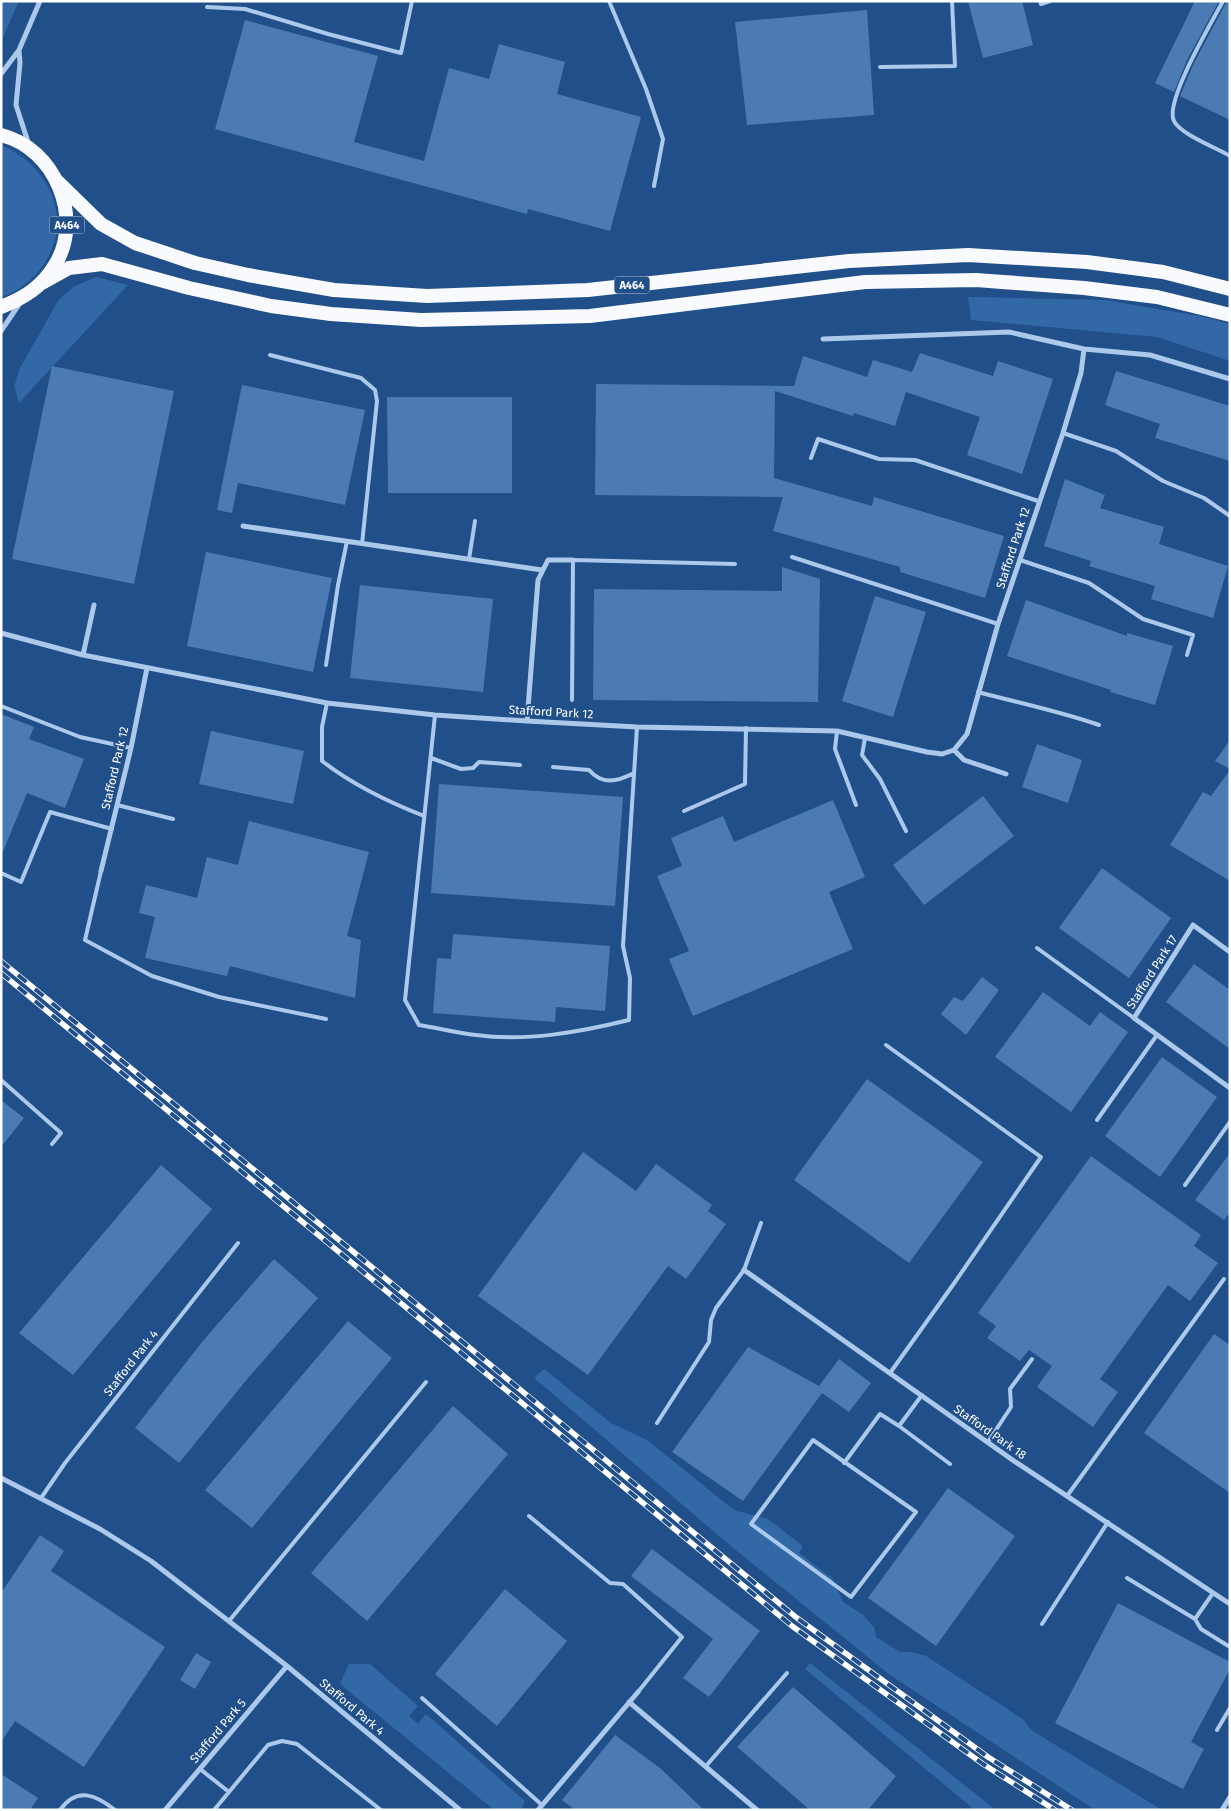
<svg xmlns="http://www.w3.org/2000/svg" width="1231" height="1811" font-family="'Fira Sans',sans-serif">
	<rect width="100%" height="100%" fill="#204f8a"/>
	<path fill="#3368a7" d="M 1,1 L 19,1 L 1,42 Z
		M 1,145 C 50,165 76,222 41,268 C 31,281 18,292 1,297 Z
		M 96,277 L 128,285 L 19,403 L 14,386 L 20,368 L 58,301 L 73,287 Z
		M 968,297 L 1105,300 L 1200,316 L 1230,324 L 1230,361 L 1157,337 L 971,320 Z
		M 544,1369 L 611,1423 L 647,1440 L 734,1510 L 768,1519 L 803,1546 L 799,1553 L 832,1578 L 843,1602 L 862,1614 L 874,1627 L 876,1637 L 900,1652 L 912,1652 L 926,1656 L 1024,1720 L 1031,1730 L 1162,1810 L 1095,1810 L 890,1675 L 732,1547 L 534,1378 Z
		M 810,1663 L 996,1810 L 975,1810 L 805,1669 Z
		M 349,1664 L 370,1664 L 418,1706 L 409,1716 L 418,1724 L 426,1714 L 525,1801 L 521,1810 L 494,1810 L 340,1684 Z"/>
	<path fill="#4c7bb3" d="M 968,1 L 1022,1 L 1033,45 L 983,58 Z
		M 1195,1 L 1219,1 L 1187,60 L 1174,92 L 1155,83 Z
		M 1227,1 L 1230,1 L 1230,120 L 1180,96 L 1194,63 Z
		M 867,10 L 874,115 L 747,125 L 735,22 Z
		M 245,20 L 378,56 L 354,142 L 424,161 L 449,68 L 489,79 L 499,44 L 565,62 L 557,94 L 641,117 L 610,231 L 528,209 L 527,214 L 215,129 Z
		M 920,353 L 993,376 L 998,361 L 1053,379 L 1022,474 L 967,455 L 980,417 L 906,392 L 895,426 L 854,413 L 853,416 L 775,391 L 774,478 L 872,506 L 874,497 L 1004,536 L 985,598 L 900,572 L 900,567 L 773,531 L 783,497 L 595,495 L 596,384 L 794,386 L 803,356 L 867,377 L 873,360 L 912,372 Z
		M 52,366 L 174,391 L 134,584 L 12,559 Z
		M 1116,371 L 1230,406 L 1230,461 L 1155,438 L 1160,424 L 1105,405 Z
		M 242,385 L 365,410 L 345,505 L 238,483 L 232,513 L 217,510 Z
		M 387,397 L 512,397 L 512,493 L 388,493 Z
		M 1065,479 L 1105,495 L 1100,508 L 1164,527 L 1159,544 L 1228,566 L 1213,618 L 1151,599 L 1155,586 L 1089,566 L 1091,561 L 1044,546 Z
		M 206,552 L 332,578 L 313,672 L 187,646 Z
		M 782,567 L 820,579 L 818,702 L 593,700 L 594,589 L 782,591 Z
		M 360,585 L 493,599 L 483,692 L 350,678 Z
		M 875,596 L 926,612 L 893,717 L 842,701 Z
		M 1026,600 L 1127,636 L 1127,633 L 1173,646 L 1155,705 L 1110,692 L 1111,690 L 1007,656 Z
		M 1,714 L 34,727 L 29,739 L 84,759 L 65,808 L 27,793 L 2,854 Z
		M 211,731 L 304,751 L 293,804 L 199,784 Z
		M 1230,740 L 1230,769 L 1215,761 Z
		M 1037,744 L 1082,760 L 1068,803 L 1022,787 Z
		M 1230,770 L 1230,881 L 1170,845 L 1203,792 L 1211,796 Z
		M 439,784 L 623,797 L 615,906 L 431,893 Z
		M 983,796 L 1014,836 L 924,905 L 893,865 Z
		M 833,800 L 865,877 L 829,892 L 853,949 L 693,1016 L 669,959 L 689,951 L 657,876 L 682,866 L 671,838 L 723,816 L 734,842 Z
		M 249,821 L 369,852 L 347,936 L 361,940 L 355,998 L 230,966 L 227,976 L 145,958 L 155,917 L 139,913 L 146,885 L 197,898 L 207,857 L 238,865 Z
		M 1102,868 L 1171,918 L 1129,978 L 1059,928 Z
		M 453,934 L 610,946 L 605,1011 L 556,1007 L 555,1022 L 433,1013 L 437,958 L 451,959 Z
		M 1194,964 L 1230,990 L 1230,1049 L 1166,1002 Z
		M 982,977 L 999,990 L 966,1035 L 941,1014 L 954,997 L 963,1001 Z
		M 1043,992 L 1090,1026 L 1100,1012 L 1128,1032 L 1071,1112 L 995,1057 Z
		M 1162,1057 L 1217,1097 L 1160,1177 L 1105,1136 Z
		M 867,1079 L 983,1162 L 909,1263 L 794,1180 Z
		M 1,1100 L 24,1118 L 1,1147 Z
		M 583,1152 L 636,1191 L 656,1164 L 712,1205 L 708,1211 L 726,1224 L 686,1279 L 668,1266 L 588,1375 L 478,1296 Z
		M 1230,1153 L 1230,1212 L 1224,1220 L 1195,1200 Z
		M 1091,1156 L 1201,1235 L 1194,1246 L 1218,1263 L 1190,1301 L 1168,1285 L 1100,1379 L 1118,1392 L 1093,1427 L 1037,1387 L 1052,1366 L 1029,1350 L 1020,1361 L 987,1338 L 996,1326 L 978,1313 Z
		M 161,1165 L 212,1209 L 73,1375 L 19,1333 Z
		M 274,1259 L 318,1298 L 248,1378 L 179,1463 L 135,1428 L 202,1342 Z
		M 348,1321 L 392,1358 L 252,1528 L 205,1490 Z
		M 1214,1334 L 1230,1345 L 1230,1493 L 1144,1433 Z
		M 748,1347 L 819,1386 L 839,1359 L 871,1383 L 849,1412 L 822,1393 L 743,1501 L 672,1452 Z
		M 453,1406 L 508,1454 L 367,1621 L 311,1573 Z
		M 948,1488 L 1015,1536 L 936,1646 L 868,1598 Z
		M 40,1535 L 64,1551 L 51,1571 L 165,1647 L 84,1767 L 15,1721 L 1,1742 L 1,1593 Z
		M 652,1549 L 760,1631 L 709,1697 L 683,1678 L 713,1639 L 631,1576 Z
		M 505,1589 L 567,1641 L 497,1726 L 435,1674 Z
		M 1118,1603 L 1230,1662 L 1230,1669 L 1191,1742 L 1204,1749 L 1183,1789 L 1055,1723 Z
		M 196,1653 L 211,1662 L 195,1689 L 180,1680 Z
		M 793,1687 L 896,1776 L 868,1810 L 810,1810 L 737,1747 Z
		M 615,1735 L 660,1768 L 704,1810 L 575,1810 L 562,1800 Z
		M 1,1774 L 38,1798 L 30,1810 L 1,1810 Z"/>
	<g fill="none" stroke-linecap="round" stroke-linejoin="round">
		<path stroke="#acc9eb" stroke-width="4" d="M 609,1 L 646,89 L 663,139 L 654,186
			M 1040,1 L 1041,4 L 1050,1
			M 1223,1 C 1212,22 1164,102 1174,121 C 1180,134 1217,148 1230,156
			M 207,7 L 245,9 L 328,34 L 401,53 L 412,1
			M 880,67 L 955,66 L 952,1
			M 270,355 L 361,378 L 375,390 L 377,401 L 362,544
			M 1063,433 L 1116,451 L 1163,481 L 1204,498 L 1230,516
			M 811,458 L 818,439 L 879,459 L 915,460 L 1038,501
			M 792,557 L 998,624
			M 469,559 L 475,521
			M 1020,560 L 1089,583 L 1143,619 L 1193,635 L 1187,655
			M 326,665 L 338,585 L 347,541
			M 978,692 C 1019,703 1059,711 1099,725
			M 572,700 L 573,560 L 735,564
			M 327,703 L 322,727 L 322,761 C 353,785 388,802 424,816
			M 1,706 L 80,737 L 131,748
			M 435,715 L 405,1000 L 419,1025 C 438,1028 457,1033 476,1035 C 526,1042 580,1032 629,1020 L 630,978 L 623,946 L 637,727
			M 837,731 L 835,749 L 856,805
			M 865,738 L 862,755 L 880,779 L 906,831
			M 431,758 L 461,769 L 473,768 L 479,762 L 520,765
			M 553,767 L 589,770 C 602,785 617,782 634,773
			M 117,805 L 173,819
			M 684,811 L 745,784 L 746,728
			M 101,871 L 85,940 L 152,976 L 219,997 L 326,1019
			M 1,873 L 21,882 L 50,812 L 112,829
			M 1037,948 L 1134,1018
			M 886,1045 L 1041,1157 L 955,1282 L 890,1373
			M 1,1080 L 61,1133 L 52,1144
			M 1097,1120 L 1157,1035
			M 1185,1185 L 1230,1122
			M 657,1423 L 709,1342 L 711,1320 L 716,1308 L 744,1270 L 761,1223
			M 899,1426 L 950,1464
			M 813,1440 L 916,1512 L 851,1597 L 751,1524 Z
			M 988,1442 L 1011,1407 L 1010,1389 L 1032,1359
			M 844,1463 L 880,1414 L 899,1426 L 922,1395
			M 1067,1496 L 1224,1279
			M 41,1498 L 65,1463 L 238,1243
			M 529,1516 L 610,1583 L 623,1584 L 682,1637 L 638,1692
			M 1127,1578 L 1195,1619
			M 1213,1593 L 1195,1619 L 1201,1629 L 1230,1647
			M 229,1621 L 426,1382
			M 1042,1624 L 1108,1522
			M 422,1698 L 542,1805
			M 1217,1730 L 1230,1708
			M 706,1766 L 787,1673
			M 200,1769 L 229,1792 L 268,1745 L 282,1741 L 297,1744 L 381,1810
			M 60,1810 C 77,1786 96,1795 115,1810
			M 214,1810 L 229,1792"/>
		<path stroke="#acc9eb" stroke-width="5" d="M 19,50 L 20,63 L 16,105 L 29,145
			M 1,74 L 19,50 L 40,1
			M 1,331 L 20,303
			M 823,339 L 1009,332 L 1084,349 L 1150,355 L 1230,379
			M 243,526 L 542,570
			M 1,633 L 83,655 L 327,703 L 435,715 L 527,721 L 637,727 L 837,731 L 927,752 L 942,754 L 954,750 L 964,760 L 1006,774
			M 83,655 L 94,605
			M 527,721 L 538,580 L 548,560 L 573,560
			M 954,750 L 967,734 L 998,624 L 1063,433 L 1081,373 L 1084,349
			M 101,871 L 131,748 L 147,668
			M 1230,952 L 1193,925 L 1134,1018 L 1230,1088
			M 744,1270 L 1014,1461 L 1230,1604
			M 1,1478 L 100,1529 L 151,1561 L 287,1666 L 460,1810
			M 629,1702 L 757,1810
			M 165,1810 L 287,1666
			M 538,1810 L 638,1692
			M 1222,1810 L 1230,1797"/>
		<path stroke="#f8fafe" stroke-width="14" d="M 1,135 C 55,148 84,218 55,265 C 42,287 24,298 1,307
			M 58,182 L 101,224 L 135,243 L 195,263 L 248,275 L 334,290 L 427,296 L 588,290 L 849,261 L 968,255 L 1087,262 L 1163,272 L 1230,289
			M 42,283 L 69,268 L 102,264 L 189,288 L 271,306 L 331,314 L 421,320 L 590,316 L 865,282 L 976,280 L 1084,288 L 1157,297 L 1230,315"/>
		<defs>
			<path id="rail" d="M 1,961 L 797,1618 L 988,1757 L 1072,1810
				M 1,973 L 792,1626 L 983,1764 L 1055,1810"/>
		</defs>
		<use href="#rail" stroke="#fff" stroke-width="5.5"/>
		<use href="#rail" stroke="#204f8a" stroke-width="4" stroke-dasharray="11" stroke-linecap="butt"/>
	</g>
	<g text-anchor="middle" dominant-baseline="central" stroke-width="4" stroke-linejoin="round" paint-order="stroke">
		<g fill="#204f8a" stroke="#bccadc" stroke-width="1">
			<rect x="49.5" y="216.5" width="35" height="17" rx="4"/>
			<rect x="614.5" y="276.5" width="35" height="17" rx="4"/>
		</g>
		<g font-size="11" font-weight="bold" fill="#fff">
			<text x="67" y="225">A464</text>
			<text x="632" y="285">A464</text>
		</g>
		<g font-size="12" fill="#fff" stroke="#204f8a">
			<text transform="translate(1013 548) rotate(-72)">Stafford Park 12</text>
			<text transform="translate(551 712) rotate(3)">Stafford Park 12</text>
			<text transform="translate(115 768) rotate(-77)">Stafford Park 12</text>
			<text transform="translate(1152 972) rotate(-58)">Stafford Park 17</text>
			<text transform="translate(131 1363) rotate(-52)">Stafford Park 4</text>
			<text transform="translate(990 1432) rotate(35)">Stafford Park 18</text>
			<text transform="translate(352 1707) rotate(40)">Stafford Park 4</text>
			<text transform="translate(218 1731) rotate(-50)">Stafford Park 5</text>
		</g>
	</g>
	<rect width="1231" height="1811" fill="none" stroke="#ffffff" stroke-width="5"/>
</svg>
